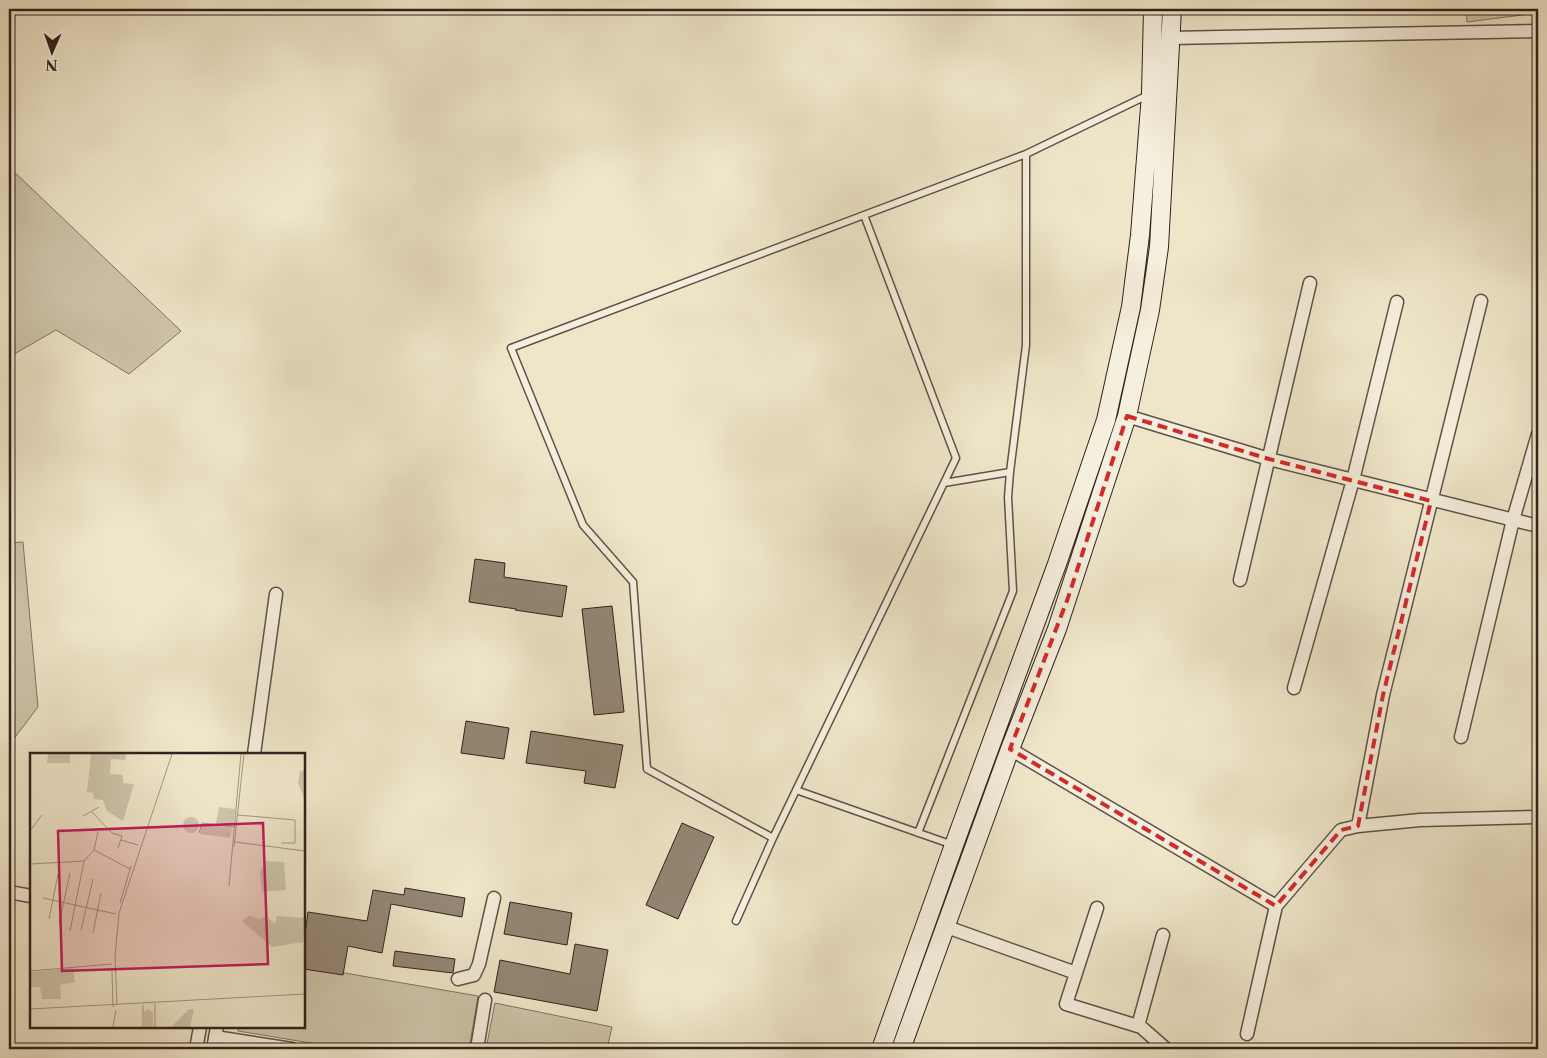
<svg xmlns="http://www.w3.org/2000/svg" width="1547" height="1058" font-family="'Libre Caslon Text',serif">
	<rect width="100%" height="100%" fill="#efe6ca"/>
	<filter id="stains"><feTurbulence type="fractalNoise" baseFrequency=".004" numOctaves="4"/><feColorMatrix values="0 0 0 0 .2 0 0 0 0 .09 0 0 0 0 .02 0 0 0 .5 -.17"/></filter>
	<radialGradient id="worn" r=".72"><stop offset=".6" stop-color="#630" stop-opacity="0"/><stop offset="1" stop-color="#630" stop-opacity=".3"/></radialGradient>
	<path fill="#cfc5ac" stroke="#807364" d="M 1466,9 L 1538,9 L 1538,13 L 1467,22 Z
		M 9,167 L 181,331 L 129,374 L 56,330 L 9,357 Z
		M 23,542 L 38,707 L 9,745 L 9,543 Z
		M 304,966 L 478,996 L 469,1049 L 347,1049 L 238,1031 L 238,1027 L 304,1027 Z
		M 495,1003 L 612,1027 L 607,1049 L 486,1049 Z"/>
	<path fill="#948776" stroke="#31211b" d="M 475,559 L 505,563 L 504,577 L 567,586 L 562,617 L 515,610 L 516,609 L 469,602 Z
		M 612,606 L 624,712 L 594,715 L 582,609 Z
		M 466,721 L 509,728 L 504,759 L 461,753 Z
		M 531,731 L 623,745 L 615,788 L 584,783 L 586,771 L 526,763 Z
		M 682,823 L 714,837 L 678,919 L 646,905 Z
		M 405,888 L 465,898 L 462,917 L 391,904 L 382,953 L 348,946 L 343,975 L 304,969 L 304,942 L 308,912 L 367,921 L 373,890 L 404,895 Z
		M 510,902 L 572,913 L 567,945 L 504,934 Z
		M 575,944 L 608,950 L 597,1011 L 494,992 L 500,960 L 570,974 Z
		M 395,951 L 455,959 L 453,973 L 393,966 Z"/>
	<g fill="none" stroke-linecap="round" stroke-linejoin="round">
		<defs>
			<path id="service" d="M 944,483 L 1010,472
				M 796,790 L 953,845
				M 918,833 L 1013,591 L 1008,497 L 1010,472 L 1026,345 L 1026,154
				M 773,838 L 647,769 L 633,582 L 583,525 L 511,348 L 1026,154 L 1148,95
				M 736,921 L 773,838 L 956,458 L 864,215"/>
			<path id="minor" d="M 1170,38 L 1538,31
				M 1127,416 L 1269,459 L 1538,526
				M 1240,580 L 1310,283
				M 1294,688 L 1353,480 L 1397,302
				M 1461,737 L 1513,520 L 1538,434
				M 1010,749 L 1276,906 L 1341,830 L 1358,826 L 1420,820 L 1538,817
				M 254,754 L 276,594
				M 1358,826 L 1383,695 L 1481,301
				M 9,892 L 31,896
				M 1097,908 L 1066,1004 L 1141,1027 L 1166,1049
				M 944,926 L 1076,973
				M 458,979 L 474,975 L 479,964 L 494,898
				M 1138,1026 L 1163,935
				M 1247,1034 L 1276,906
				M 215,1037 L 292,1049
				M 196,1049 L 200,1027
				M 213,1049 L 217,1027
				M 477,1049 L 485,1000"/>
			<path id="secondary" d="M 881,1049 L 954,845 L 1057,564 L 1106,420 L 1131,307 L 1140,235 L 1151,94 L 1153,9
				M 901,1049 L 1010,749 L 1057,629 L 1127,416 L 1150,310 L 1159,247 L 1172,9"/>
		</defs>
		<use href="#service" stroke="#605247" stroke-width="9"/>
		<use href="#minor" stroke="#605247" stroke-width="15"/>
		<use href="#secondary" stroke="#31211b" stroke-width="20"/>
		<use href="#service" stroke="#f5efdd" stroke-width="6"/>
		<use href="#minor" stroke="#f5efdd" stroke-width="12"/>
		<use href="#secondary" stroke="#f5efdd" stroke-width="18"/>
	</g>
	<path fill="none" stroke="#d62828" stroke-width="4" stroke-dasharray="10 6" stroke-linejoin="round" d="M 1127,416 L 1269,459 L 1431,501 L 1383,695 L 1358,826 L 1341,830 L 1276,906 L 1010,749 L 1068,598 Z"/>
	<g transform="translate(30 753)">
		<rect width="275" height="275" fill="#efe6ca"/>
		<path d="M 18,1 L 40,1 L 40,10 L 17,10 ZM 61,1 L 96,1 L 95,7 L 81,6 L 80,21 L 93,22 L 93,30 L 104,31 L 93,68 L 77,58 L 73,47 L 64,46 L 63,40 L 57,39 ZM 275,17 L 275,48 L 268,30 L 270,18 ZM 189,54 L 205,56 L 203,73 L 186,70 ZM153 72a8 8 0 1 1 16 0a8 8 0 1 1-16 0ZM 171,71 L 202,75 L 200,85 L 170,81 ZM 236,108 L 254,109 L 256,137 L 232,139 L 230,117 ZM 219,162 L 229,167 L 236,163 L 245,171 L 247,163 L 275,165 L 273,189 L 242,194 L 212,168 ZM 43,215 L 45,229 L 30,232 L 31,246 L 12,246 L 10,234 L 0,234 L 0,219 ZM 118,256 L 123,259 L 123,274 L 114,274 L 114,259 ZM 159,256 L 164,256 L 160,274 L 141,274 Z" fill="#cfc5ac"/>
		<path fill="none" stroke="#a39784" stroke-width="1" d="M 61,58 L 82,80 L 92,83 L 88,95M 208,62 L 265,67 L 265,90 L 251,90M 53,63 L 69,54M 0,78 L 12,62M 169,80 L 172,70 L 204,74M 91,87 L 108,92M 205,89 L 275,98M 204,94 L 214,1M 64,97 L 68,79M 0,111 L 54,108 L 64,97 L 100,116M 199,133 L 211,1M 13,145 L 86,161M 90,150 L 101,113M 19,166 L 28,121M 29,171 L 40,120M 51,177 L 63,126M 40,178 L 54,108M 63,180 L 71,140M 0,218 L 82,211M 82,218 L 83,254M 125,251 L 125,274M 87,252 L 85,204 L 89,160 L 142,1M 113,252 L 113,274M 0,256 L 275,241M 83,274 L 86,257"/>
		<path fill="#c2185b" fill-opacity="0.15" stroke="#c2185b" stroke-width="2.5" d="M 233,70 L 238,211 L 32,218 L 28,78 Z"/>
		<rect width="275" height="275" fill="none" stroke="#31211b" stroke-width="2.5"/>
	</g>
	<rect width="1547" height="1058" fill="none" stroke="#efe6ca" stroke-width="30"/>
	<rect x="10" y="10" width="1527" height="1038" fill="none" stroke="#31211b" stroke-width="2.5"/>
	<rect x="15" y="15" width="1517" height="1028" fill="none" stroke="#31211b"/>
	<g transform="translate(52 52) rotate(182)" stroke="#f5efdd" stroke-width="4" paint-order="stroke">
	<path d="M0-4L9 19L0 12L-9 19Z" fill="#31211b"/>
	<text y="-8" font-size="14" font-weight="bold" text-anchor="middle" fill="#31211b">N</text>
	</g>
	<rect width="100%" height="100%" filter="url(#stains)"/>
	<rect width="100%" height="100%" fill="url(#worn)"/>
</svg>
